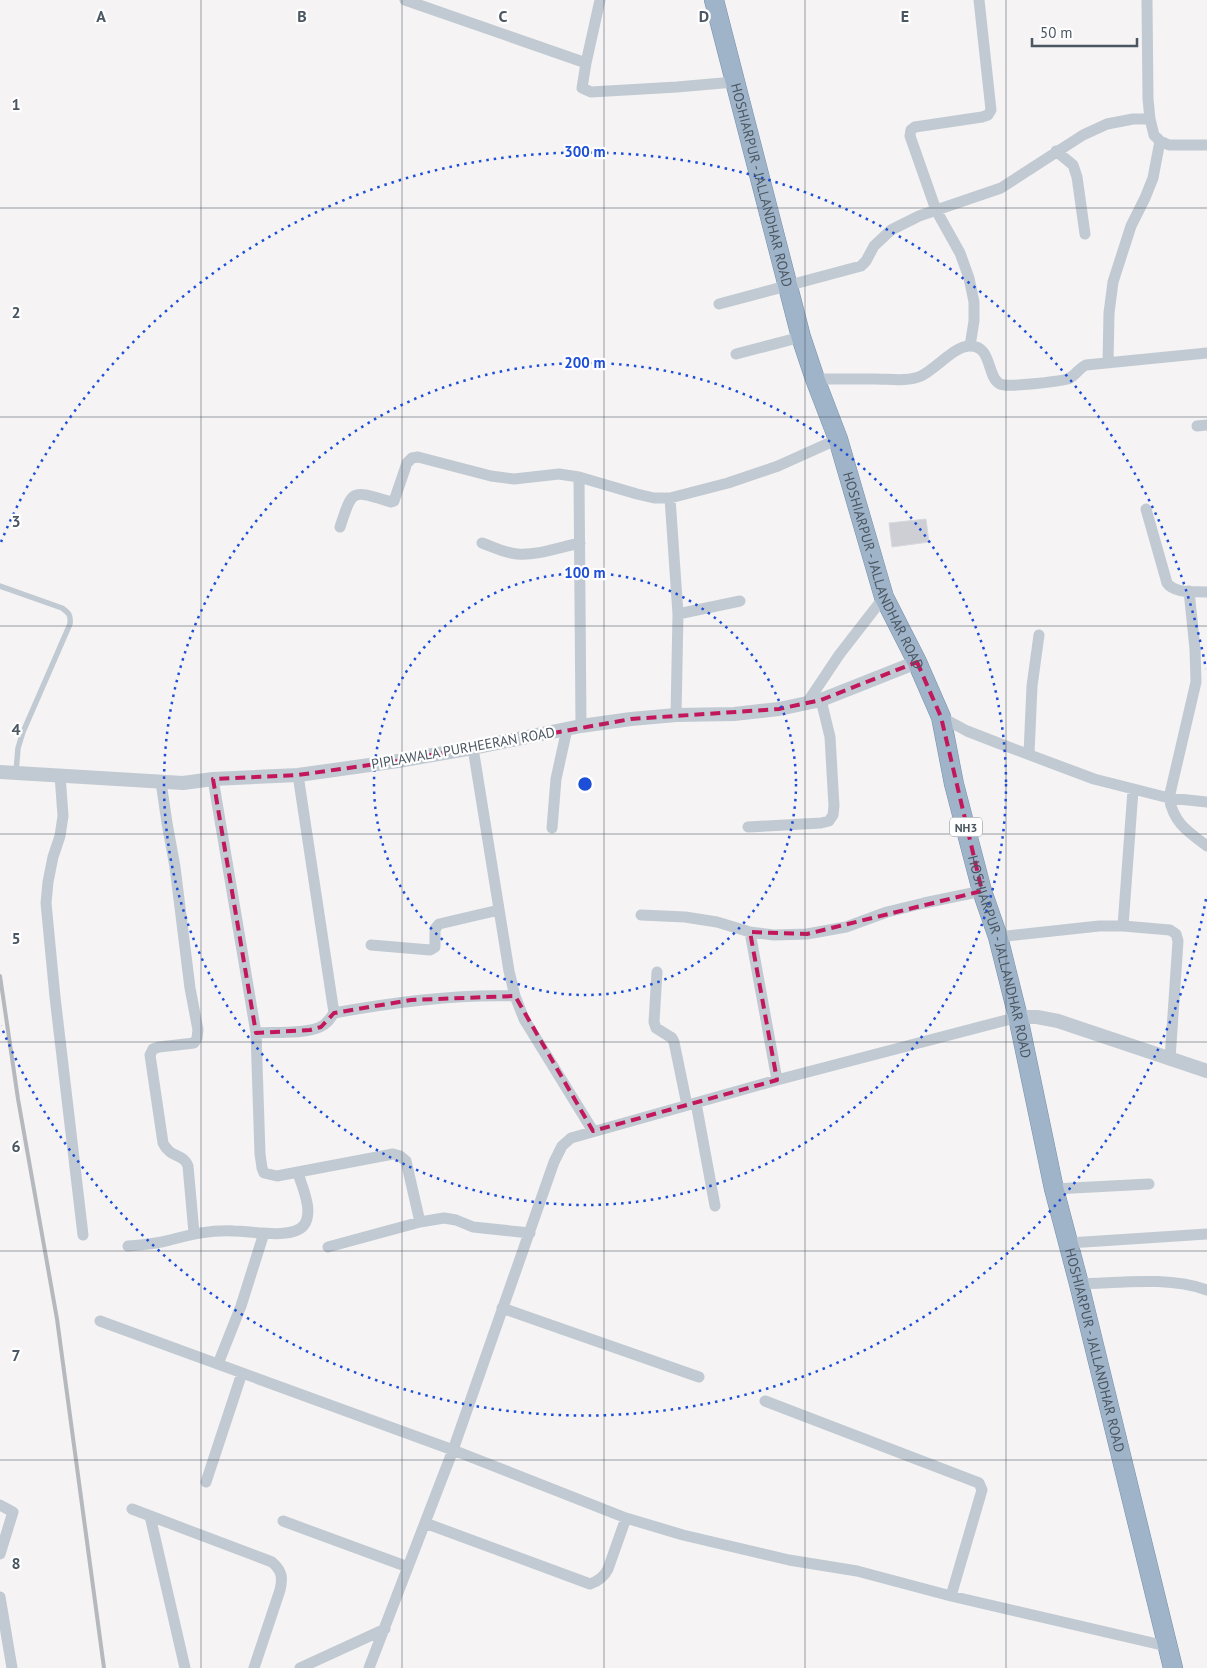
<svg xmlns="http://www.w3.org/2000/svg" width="1207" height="1668" font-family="'PT Sans',sans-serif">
	<rect width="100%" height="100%" fill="#f5f3f3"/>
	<path fill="#cdcfd5" stroke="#d7d9de" d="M 926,519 L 929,542 L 892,547 L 889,523 Z"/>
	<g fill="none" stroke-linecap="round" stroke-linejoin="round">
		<defs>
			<g id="trunk">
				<path id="s1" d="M 714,0 L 801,337 L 815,379 L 838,439 L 884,597 L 917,662 L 941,717 L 954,784 L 982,891 L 998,937 L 1018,1017 L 1054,1189 L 1079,1284 L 1173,1668"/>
			</g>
		</defs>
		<use href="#trunk" stroke="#7690ad" stroke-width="20"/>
		<path stroke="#c1cad2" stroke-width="5.5" d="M 0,586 L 62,608 C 69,613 71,615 70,624 L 23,732 L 18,748 L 16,772"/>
		<path stroke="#c1cad2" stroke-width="11" d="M 405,0 L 586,63 L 600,0
			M 1147,0 L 1148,99 L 1150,119 L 1154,135 L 1160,141 L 1169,145 L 1207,145
			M 586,63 L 582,88 L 591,92 L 677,87 L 734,82
			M 1056,151 L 1073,165 L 1077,177 L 1085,234
			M 719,304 L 861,266 L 866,261 L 874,246 L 891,230 L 919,216 L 1001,188 L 1083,135 L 1107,124 L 1133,119 L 1150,119
			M 970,346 L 974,321 L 974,302 L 969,278 L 960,253 L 936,210 L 910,136 L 911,130 L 915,127 L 982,117 L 988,115 L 991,110 L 979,0
			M 736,354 L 801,337
			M 1108,362 L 1109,313 L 1113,282 L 1131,226 L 1145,198 L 1153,178 L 1160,141
			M 815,379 C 835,379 855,379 875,379 C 890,379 907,382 921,376 C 936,369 953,347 969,346 C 993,345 986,377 1000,384 C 1008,388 1059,381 1068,379 C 1075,376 1079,368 1086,365 L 1207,353
			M 1197,426 L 1207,425
			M 579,477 L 581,726
			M 670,498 L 678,614 L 676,715
			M 1146,509 L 1167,583 C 1175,594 1194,591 1207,592
			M 340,527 C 353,488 351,490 391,502 L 394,501 L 407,463 L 412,458 L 418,457 L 491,476 L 514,479 L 559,474 L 579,477 L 637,494 L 654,498 L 670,498 L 728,483 L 778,466 L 838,439
			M 482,543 C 493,547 505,553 517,554 C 537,556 560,547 580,543
			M 1189,591 L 1195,649 L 1196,682 L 1169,798 C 1174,823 1187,831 1207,846
			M 678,614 L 740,601
			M 807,703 L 839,655 L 884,597
			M 941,717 L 967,731 L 998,743 L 1094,779 L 1169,798 L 1207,802
			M 473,748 L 509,971 L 515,996 L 524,1019 L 593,1131
			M 1029,754 L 1032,686 L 1039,635
			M 60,775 L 63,816 L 60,836 L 53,857 L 48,882 L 46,903 L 55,997 L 83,1235
			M 213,779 L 256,1033 L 260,1154 L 262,1168 L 264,1173 L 277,1176 L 393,1154 L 400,1156 L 406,1161 L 420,1222
			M 161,782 L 167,823 L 175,867 L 190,988 L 198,1030 L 197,1038 L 194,1043 L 159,1047 L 153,1049 L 150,1055 L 163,1143 C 171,1159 183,1153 188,1166 L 194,1233
			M 748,827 L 821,823 L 829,821 L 833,815 L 834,806 L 830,737 L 821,700
			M 552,828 L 556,779 L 567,729
			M 641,915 L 685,917 L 717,922 L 750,932 L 774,935 L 807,934 L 846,927 L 887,912 L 924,903 L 982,891
			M 1123,926 L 1133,790
			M 750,932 L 777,1080
			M 998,937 L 1099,926 L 1123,926 L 1170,930 L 1176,934 L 1178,941 L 1170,1059
			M 371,945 L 430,950 L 435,947 L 435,929 L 439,924 L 499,910
			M 657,972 L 654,1022 L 656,1028 L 672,1038 L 674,1042 L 687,1105
			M 334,1013 C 394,1002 454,994 515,996
			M 1018,1017 L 777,1080 L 571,1138 L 562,1146 L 554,1162 L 453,1450 L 626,1518 L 683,1535 L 789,1560 L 857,1571 L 951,1596 L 1166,1646
			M 256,1033 C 272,1032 307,1034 320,1027 C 327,1024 330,1019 334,1013 L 298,775
			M 696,1103 L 715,1206
			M 1054,1189 L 1149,1184
			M 1069,1243 L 1207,1234
			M 128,1246 C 142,1245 156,1244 170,1240 C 193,1234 209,1230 234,1231 C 250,1231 293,1240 304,1225 C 314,1211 302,1187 298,1173
			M 328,1247 L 420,1222 L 444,1218 L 456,1220 L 473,1227 L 530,1233
			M 1079,1284 C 1121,1283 1167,1276 1207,1290
			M 502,1308 L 699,1377
			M 100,1321 L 453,1450 L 369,1668
			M 218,1364 L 241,1306 L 264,1233
			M 765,1401 L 979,1483 L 982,1490 L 951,1596
			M 206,1482 L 242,1373
			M 0,1505 L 13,1512 L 0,1554
			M 132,1509 L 272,1562 C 282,1571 283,1577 280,1590 L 254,1668
			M 150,1516 L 185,1668
			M 283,1521 L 408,1567
			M 425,1523 L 590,1584 C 599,1581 604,1577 608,1569 L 626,1518
			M 0,1597 L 12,1668
			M 300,1668 L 385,1629"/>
		<path stroke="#c1cad2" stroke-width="14" d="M 0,772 L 183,783 L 213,779 L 298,775 L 398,761 L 473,748 L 581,726 L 631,719 L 676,715 L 734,714 L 779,709 L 821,700 L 917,662
			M 1018,1017 L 1037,1017 L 1058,1021 L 1207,1071"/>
		<use href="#trunk" stroke="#9fb4c9" stroke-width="19"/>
		<path stroke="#b5b8bd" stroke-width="4" d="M 0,976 L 18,1099 L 57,1319 L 104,1668"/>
	</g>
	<path fill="none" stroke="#c2185b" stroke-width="4" stroke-dasharray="10 6" stroke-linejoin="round" d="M 917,662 L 941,717 L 982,891 L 807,934 L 750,932 L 777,1080 L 593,1131 L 515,996 L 411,1000 L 334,1013 L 321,1027 L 310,1030 L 256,1033 L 213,779 L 298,775 L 398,761 L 631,719 L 779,709 L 821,700 Z"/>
	<path fill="none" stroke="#4a5661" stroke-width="1" stroke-opacity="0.55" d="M 201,0 L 201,1668M 402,0 L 402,1668M 604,0 L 604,1668M 805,0 L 805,1668M 1006,0 L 1006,1668M 0,208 L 1207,208M 0,417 L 1207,417M 0,626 L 1207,626M 0,834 L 1207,834M 0,1042 L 1207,1042M 0,1251 L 1207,1251M 0,1460 L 1207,1460"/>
	<g fill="none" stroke="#1d4ed8" stroke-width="2.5" stroke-dasharray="2.5 5">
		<circle cx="585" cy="784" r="211"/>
		<circle cx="585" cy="784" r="421"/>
		<path d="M1206 899A632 632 0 0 1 1 1026M1 542A632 632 0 0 1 1206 669"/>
	</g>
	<g text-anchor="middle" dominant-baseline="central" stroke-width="4.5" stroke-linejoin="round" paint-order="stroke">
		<rect fill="#fff" stroke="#808990" stroke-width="1" x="950" y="817.5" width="32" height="19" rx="4"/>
		<g font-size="12" font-weight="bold" fill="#4a5661">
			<text x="966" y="827">NH3</text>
		</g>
		<g font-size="14" fill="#4a5661" stroke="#fff">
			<text stroke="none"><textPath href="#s1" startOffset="191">HOSHIARPUR - JALLANDHAR ROAD</textPath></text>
			<text stroke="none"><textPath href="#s1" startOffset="596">HOSHIARPUR - JALLANDHAR ROAD</textPath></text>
			<text transform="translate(463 748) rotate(-10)">PIPLAWALA PURHEERAN ROAD</text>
			<text stroke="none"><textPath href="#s1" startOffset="1001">HOSHIARPUR - JALLANDHAR ROAD</textPath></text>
			<text stroke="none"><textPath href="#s1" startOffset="1406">HOSHIARPUR - JALLANDHAR ROAD</textPath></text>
		</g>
	</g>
	<g font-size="16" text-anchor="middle" font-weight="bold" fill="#4a5661" stroke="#fff" stroke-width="4.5" stroke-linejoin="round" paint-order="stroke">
		<text x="101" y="22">A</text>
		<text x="302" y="22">B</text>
		<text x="503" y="22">C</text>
		<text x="704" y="22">D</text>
		<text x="905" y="22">E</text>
		<text x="16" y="110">1</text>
		<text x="16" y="318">2</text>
		<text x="16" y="527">3</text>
		<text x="16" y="735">4</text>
		<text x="16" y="944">5</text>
		<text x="16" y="1152">6</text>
		<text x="16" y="1361">7</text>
		<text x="16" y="1569">8</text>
	</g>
	<circle cx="585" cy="784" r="8" fill="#1d4ed8" stroke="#fff" stroke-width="2.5"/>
	<g font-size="15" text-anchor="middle" font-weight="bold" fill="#1d4ed8" stroke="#fff" stroke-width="4.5" stroke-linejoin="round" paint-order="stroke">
		<text x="585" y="157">300 m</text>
		<text x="585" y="368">200 m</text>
		<text x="585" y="578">100 m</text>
	</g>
	<path d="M1032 38v8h105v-8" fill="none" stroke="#4a5661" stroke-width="2.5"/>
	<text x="1040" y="38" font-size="15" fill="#4a5661" stroke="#ffffff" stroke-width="4" paint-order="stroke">50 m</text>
</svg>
